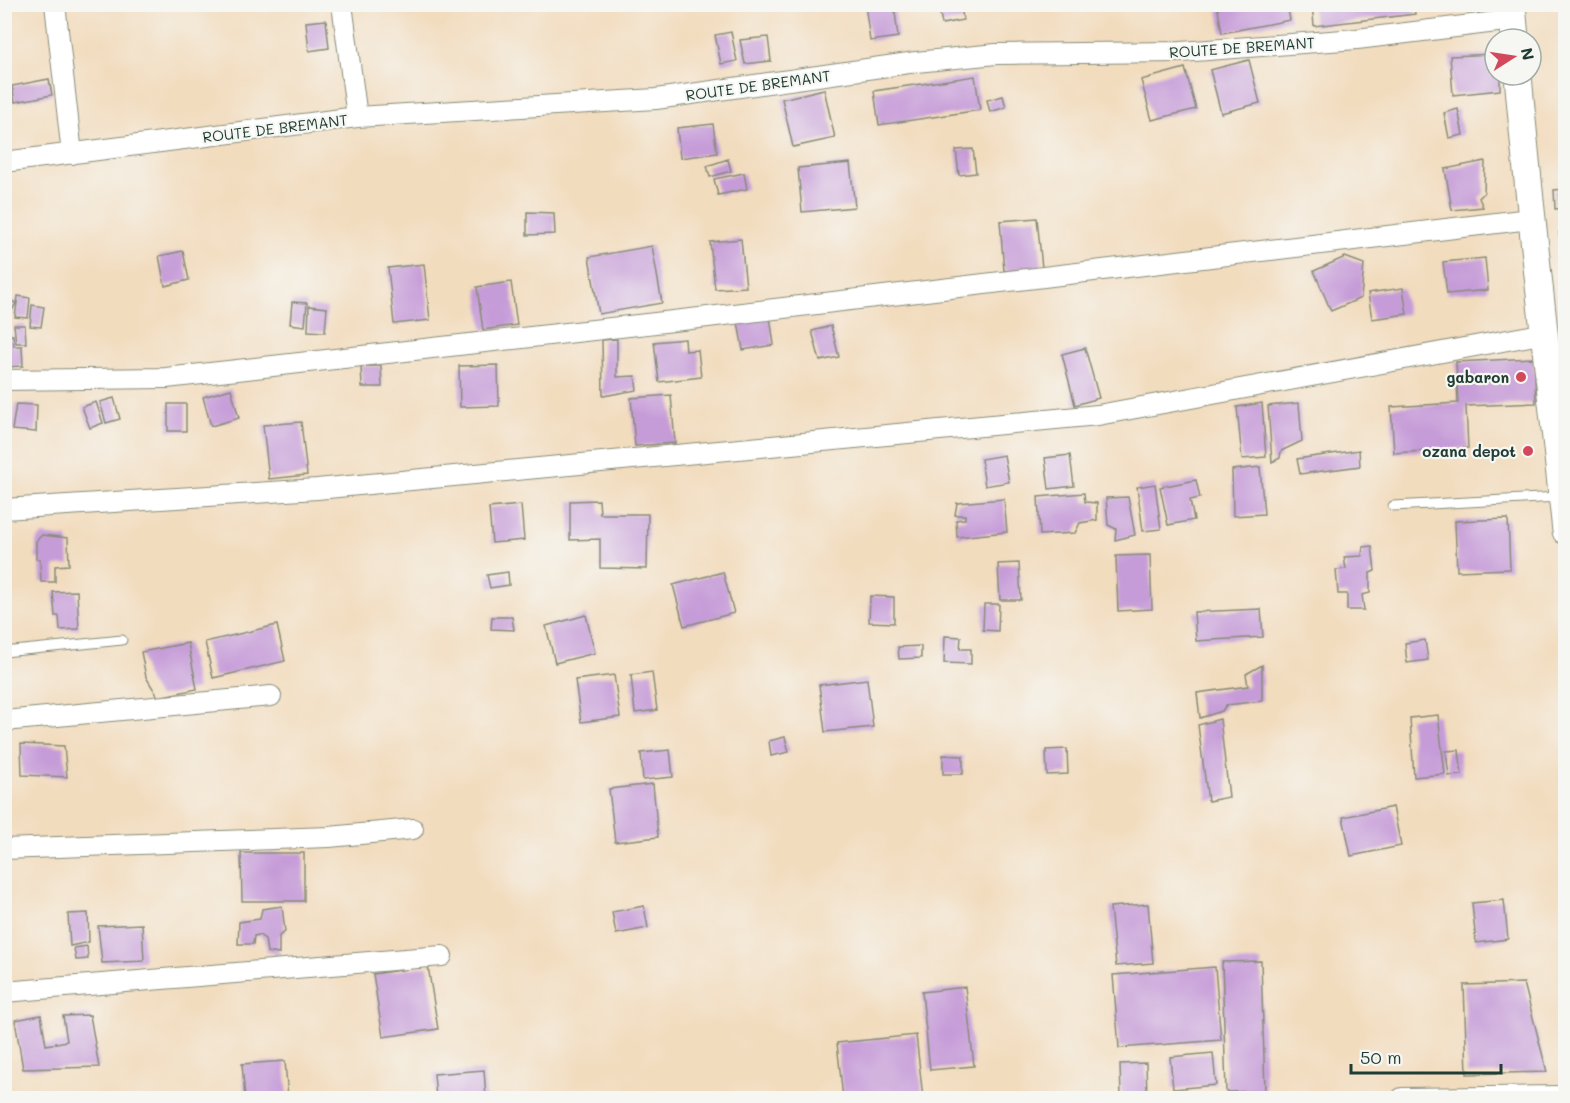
<svg xmlns="http://www.w3.org/2000/svg" width="1570" height="1103" font-family="Mali,sans-serif">
	<rect width="100%" height="100%" fill="#f6f6f2"/>
	<filter id="ink" filterUnits="userSpaceOnUse"><feTurbulence type="fractalNoise" baseFrequency=".0167" numOctaves="2"/><feDisplacementMap in="SourceGraphic" scale="12" xChannelSelector="R" yChannelSelector="G"/><feConvolveMatrix kernelMatrix="1 2 1 2 8 2 1 2 1" color-interpolation-filters="sRGB"/></filter>
	<filter id="wash" filterUnits="userSpaceOnUse"><feTurbulence type="fractalNoise" baseFrequency=".008" numOctaves="4" result="noise"/><feDisplacementMap in="SourceGraphic" scale="24" xChannelSelector="R" yChannelSelector="G"/><feGaussianBlur stdDeviation="1.35" result="paint"/><feColorMatrix in="noise" values="0 0 0 0 0 0 0 0 0 0 0 0 0 0 0 0 0 1.4 0 .05"/><feComposite in="paint" operator="in"/></filter>
	<g filter="url(#wash)">
		<rect width="100%" height="100%" fill="#f2dcbe"/>
		<g id="blocks">
			<path fill="#c69cd8" d="M 865,4 L 894,4 L 898,37 L 870,41 Z
				M 938,4 L 961,4 L 963,20 L 942,24 Z
				M 1217,4 L 1287,4 L 1290,20 L 1222,33 Z
				M 1312,4 L 1414,4 L 1415,14 L 1314,26 Z
				M 326,20 L 329,48 L 309,51 L 306,22 Z
				M 731,32 L 737,61 L 721,64 L 715,35 Z
				M 768,37 L 771,61 L 745,64 L 740,40 Z
				M 1495,54 L 1495,75 L 1500,75 L 1500,90 L 1453,95 L 1450,56 Z
				M 1249,60 L 1260,103 L 1221,113 L 1210,70 Z
				M 1185,68 L 1196,109 L 1152,120 L 1141,80 Z
				M 975,76 L 980,110 L 879,125 L 874,91 Z
				M 49,79 L 52,95 L 15,102 L 12,86 Z
				M 824,89 L 835,138 L 793,147 L 782,99 Z
				M 1003,96 L 1006,107 L 990,112 L 987,100 Z
				M 1458,109 L 1463,135 L 1449,138 L 1444,113 Z
				M 713,124 L 717,153 L 680,158 L 677,128 Z
				M 973,149 L 976,173 L 959,175 L 956,150 Z
				M 728,159 L 731,171 L 710,177 L 707,166 Z
				M 1485,161 L 1484,193 L 1479,198 L 1483,207 L 1452,210 L 1445,169 Z
				M 850,163 L 855,207 L 802,212 L 798,168 Z
				M 744,173 L 747,189 L 718,195 L 714,179 Z
				M 1566,189 L 1566,208 L 1555,209 L 1554,190 Z
				M 527,212 L 554,213 L 555,234 L 527,235 Z
				M 1037,218 L 1042,268 L 1004,271 L 1000,221 Z
				M 1559,232 L 1566,232 L 1566,258 L 1562,258 Z
				M 741,239 L 746,287 L 715,289 L 710,242 Z
				M 652,246 L 662,303 L 599,314 L 589,257 Z
				M 183,251 L 189,280 L 165,286 L 159,256 Z
				M 1345,257 L 1364,264 L 1361,298 L 1331,311 L 1314,271 Z
				M 1485,258 L 1488,290 L 1447,294 L 1443,262 Z
				M 424,264 L 430,320 L 394,324 L 388,268 Z
				M 511,282 L 517,325 L 483,330 L 477,287 Z
				M 1403,288 L 1407,314 L 1372,319 L 1368,293 Z
				M 18,296 L 30,298 L 28,318 L 15,317 Z
				M 4,298 L 16,303 L 9,316 L 4,313 Z
				M 292,302 L 307,303 L 305,326 L 290,324 Z
				M 32,305 L 44,307 L 41,327 L 30,326 Z
				M 309,306 L 327,308 L 325,332 L 308,331 Z
				M 770,317 L 774,345 L 743,350 L 738,322 Z
				M 14,325 L 25,325 L 26,343 L 16,343 Z
				M 831,326 L 839,357 L 820,361 L 812,331 Z
				M 13,335 L 14,346 L 22,346 L 23,366 L 4,367 L 4,336 Z
				M 617,339 L 617,377 L 635,376 L 637,390 L 603,396 L 602,340 Z
				M 685,339 L 686,351 L 698,350 L 701,377 L 659,382 L 654,342 Z
				M 1085,348 L 1099,398 L 1075,405 L 1062,354 Z
				M 1534,358 L 1536,403 L 1466,406 L 1468,448 L 1394,453 L 1391,407 L 1458,403 L 1456,362 Z
				M 498,365 L 499,406 L 460,407 L 459,366 Z
				M 361,366 L 381,366 L 382,387 L 362,387 Z
				M 231,389 L 239,418 L 211,426 L 203,397 Z
				M 671,395 L 675,443 L 635,446 L 631,398 Z
				M 114,398 L 120,419 L 106,423 L 100,402 Z
				M 96,402 L 103,423 L 90,428 L 82,407 Z
				M 1262,403 L 1266,457 L 1242,459 L 1237,407 Z
				M 1299,403 L 1302,441 L 1281,451 L 1280,458 L 1272,462 L 1268,406 Z
				M 16,404 L 37,405 L 36,432 L 12,430 Z
				M 168,404 L 186,404 L 186,431 L 168,431 Z
				M 301,422 L 307,475 L 269,479 L 263,425 Z
				M 1359,450 L 1360,466 L 1300,474 L 1297,459 Z
				M 1004,455 L 1009,482 L 985,486 L 981,459 Z
				M 1070,455 L 1074,486 L 1049,489 L 1045,458 Z
				M 1260,467 L 1264,514 L 1233,516 L 1232,470 Z
				M 1196,480 L 1200,498 L 1190,500 L 1194,520 L 1168,525 L 1160,487 Z
				M 1155,484 L 1161,529 L 1143,531 L 1137,487 Z
				M 1084,493 L 1085,502 L 1097,503 L 1097,520 L 1080,523 L 1075,533 L 1040,535 L 1038,497 Z
				M 1128,497 L 1135,535 L 1115,540 L 1116,529 L 1108,525 L 1106,498 Z
				M 1004,499 L 1007,532 L 957,537 L 956,520 L 965,519 L 965,515 L 955,515 L 957,503 Z
				M 599,500 L 600,514 L 648,514 L 647,569 L 600,568 L 600,539 L 570,540 L 570,501 Z
				M 521,505 L 524,540 L 492,543 L 489,508 Z
				M 1508,519 L 1510,569 L 1457,571 L 1455,521 Z
				M 42,535 L 68,538 L 69,565 L 55,566 L 55,582 L 41,582 L 40,559 L 36,559 L 36,541 Z
				M 1372,546 L 1375,571 L 1370,573 L 1370,593 L 1362,595 L 1364,610 L 1347,610 L 1347,594 L 1338,594 L 1336,570 L 1346,569 L 1344,557 L 1362,556 L 1363,547 Z
				M 1150,555 L 1152,609 L 1118,611 L 1116,556 Z
				M 1019,563 L 1021,600 L 1000,600 L 998,564 Z
				M 508,572 L 509,585 L 490,588 L 487,575 Z
				M 723,572 L 734,613 L 684,626 L 673,585 Z
				M 77,591 L 79,629 L 60,630 L 59,616 L 55,616 L 53,592 Z
				M 870,596 L 894,597 L 894,623 L 869,622 Z
				M 984,604 L 999,604 L 998,631 L 983,630 Z
				M 1261,609 L 1263,637 L 1196,641 L 1194,612 Z
				M 586,615 L 595,653 L 555,663 L 546,626 Z
				M 492,617 L 512,617 L 514,630 L 491,629 Z
				M 277,625 L 285,661 L 213,678 L 205,642 Z
				M 945,636 L 961,637 L 960,649 L 971,649 L 971,664 L 944,663 Z
				M 1425,640 L 1428,660 L 1407,663 L 1405,643 Z
				M 188,643 L 197,689 L 158,697 L 146,677 L 141,652 Z
				M 921,646 L 921,658 L 899,659 L 898,647 Z
				M 1262,665 L 1262,701 L 1226,705 L 1222,711 L 1200,718 L 1197,693 L 1248,686 L 1246,674 Z
				M 652,672 L 657,710 L 635,713 L 631,675 Z
				M 614,675 L 620,717 L 581,722 L 575,680 Z
				M 867,679 L 873,727 L 825,732 L 819,685 Z
				M 1438,715 L 1445,774 L 1414,777 L 1410,718 Z
				M 1220,719 L 1229,797 L 1208,801 L 1198,725 Z
				M 785,737 L 789,752 L 771,756 L 769,741 Z
				M 21,744 L 64,746 L 67,777 L 22,775 Z
				M 1067,749 L 1068,774 L 1047,775 L 1046,750 Z
				M 670,750 L 673,777 L 643,780 L 641,753 Z
				M 1459,750 L 1462,775 L 1449,776 L 1446,751 Z
				M 943,755 L 963,756 L 963,774 L 943,774 Z
				M 653,784 L 658,837 L 615,842 L 609,789 Z
				M 1393,807 L 1401,846 L 1351,856 L 1343,817 Z
				M 241,853 L 304,853 L 304,901 L 242,901 Z
				M 1504,900 L 1508,939 L 1476,943 L 1472,903 Z
				M 1148,904 L 1153,963 L 1116,966 L 1110,907 Z
				M 282,906 L 285,932 L 279,936 L 279,954 L 267,952 L 265,939 L 259,935 L 254,936 L 253,944 L 238,944 L 239,922 L 260,919 L 262,909 Z
				M 644,906 L 648,928 L 616,934 L 612,912 Z
				M 88,913 L 89,942 L 70,946 L 68,914 Z
				M 142,924 L 144,961 L 102,963 L 98,926 Z
				M 87,946 L 88,959 L 76,960 L 74,948 Z
				M 1261,961 L 1265,1091 L 1226,1092 L 1222,962 Z
				M 428,966 L 438,1029 L 383,1037 L 373,974 Z
				M 1215,967 L 1221,1040 L 1119,1048 L 1113,975 Z
				M 1524,983 L 1547,1072 L 1467,1074 L 1464,985 Z
				M 965,987 L 974,1066 L 930,1070 L 922,992 Z
				M 41,1015 L 46,1045 L 67,1041 L 63,1016 L 90,1015 L 99,1067 L 23,1069 L 15,1020 Z
				M 916,1035 L 923,1098 L 843,1098 L 837,1043 Z
				M 1213,1053 L 1216,1085 L 1173,1089 L 1170,1057 Z
				M 285,1061 L 288,1098 L 245,1098 L 242,1064 Z
				M 1146,1063 L 1147,1095 L 1121,1097 L 1120,1064 Z
				M 484,1070 L 486,1098 L 436,1098 L 434,1074 Z"/>
		</g>
	</g>
	<g filter="url(#ink)">
		<use href="#blocks" fill-opacity="0" stroke="#888c79" stroke-width="1.5"/>
		<g fill="none" stroke-linecap="round" stroke-linejoin="round">
			<defs>
				<path id="service" d="M 1393,506 L 1559,497
					M 4,652 L 122,640"/>
				<path id="minor" d="M 55,4 L 72,154
					M 342,4 L 357,117
					M 4,162 L 357,117 L 656,99 L 916,62 L 996,54 L 1181,52 L 1357,39 L 1513,20
					M 4,380 L 166,378 L 691,319 L 1530,219
					M 4,509 L 317,489 L 1098,415 L 1546,333
					M 4,721 L 271,696
					M 4,849 L 329,837 L 413,829
					M 4,992 L 442,956
					M 1402,1098 L 1566,1096"/>
				<path id="secondary" d="M 1512,4 L 1515,39
					M 1518,75 C 1531,227 1550,379 1566,531"/>
			</defs>
			<use href="#service" stroke="#888c79" stroke-width="11"/>
			<use href="#minor" stroke="#888c79" stroke-width="22"/>
			<use href="#secondary" stroke="#888c79" stroke-width="29"/>
			<use href="#service" stroke="#fff" stroke-width="9"/>
			<use href="#minor" stroke="#fff" stroke-width="20"/>
			<use href="#secondary" stroke="#fff" stroke-width="27"/>
		</g>
	</g>
	<g fill="#d1495b" stroke="#f6f6f2" stroke-width="2">
		<circle cx="1521" cy="377" r="6"/>
		<circle cx="1528" cy="451" r="6"/>
	</g>
	<g text-anchor="middle" dominant-baseline="central" stroke-width="4.5" stroke-linejoin="round" paint-order="stroke">
		<g font-size="15" fill="#1f3d34" stroke="#f6f6f2">
			<text transform="translate(1242 47) rotate(-4)">ROUTE DE BREMANT</text>
			<text transform="translate(758 85) rotate(-8)">ROUTE DE BREMANT</text>
			<text transform="translate(275 128) rotate(-7)">ROUTE DE BREMANT</text>
		</g>
		<g font-size="15" font-weight="bold" fill="#1f3d34" stroke="#f6f6f2" text-anchor="end">
			<text x="1509" y="377">gabaron</text>
			<text x="1516" y="451">ozana depot</text>
		</g>
	</g>
	<rect width="1570" height="1103" fill="none" stroke="#f6f6f2" stroke-width="24"/>
	<g transform="translate(1513 57) rotate(78)"><circle r="28" fill="#f6f6f2" stroke="#a0aca6" stroke-width="1.5"/>
	<path d="M0-4.5L10 22L0 15L-10 22Z" fill="#d1495b"/>
	<text y="-9" font-size="16" font-weight="bold" text-anchor="middle" fill="#1f3d34">N</text>
	</g>
	<path d="M1351 1064v9h150v-9" fill="none" stroke="#1f3d34" stroke-width="3"/>
	<text x="1360" y="1064" font-size="18" fill="#1f3d34" stroke="#f6f6f2" stroke-width="4.5" paint-order="stroke">50 m</text>
</svg>
